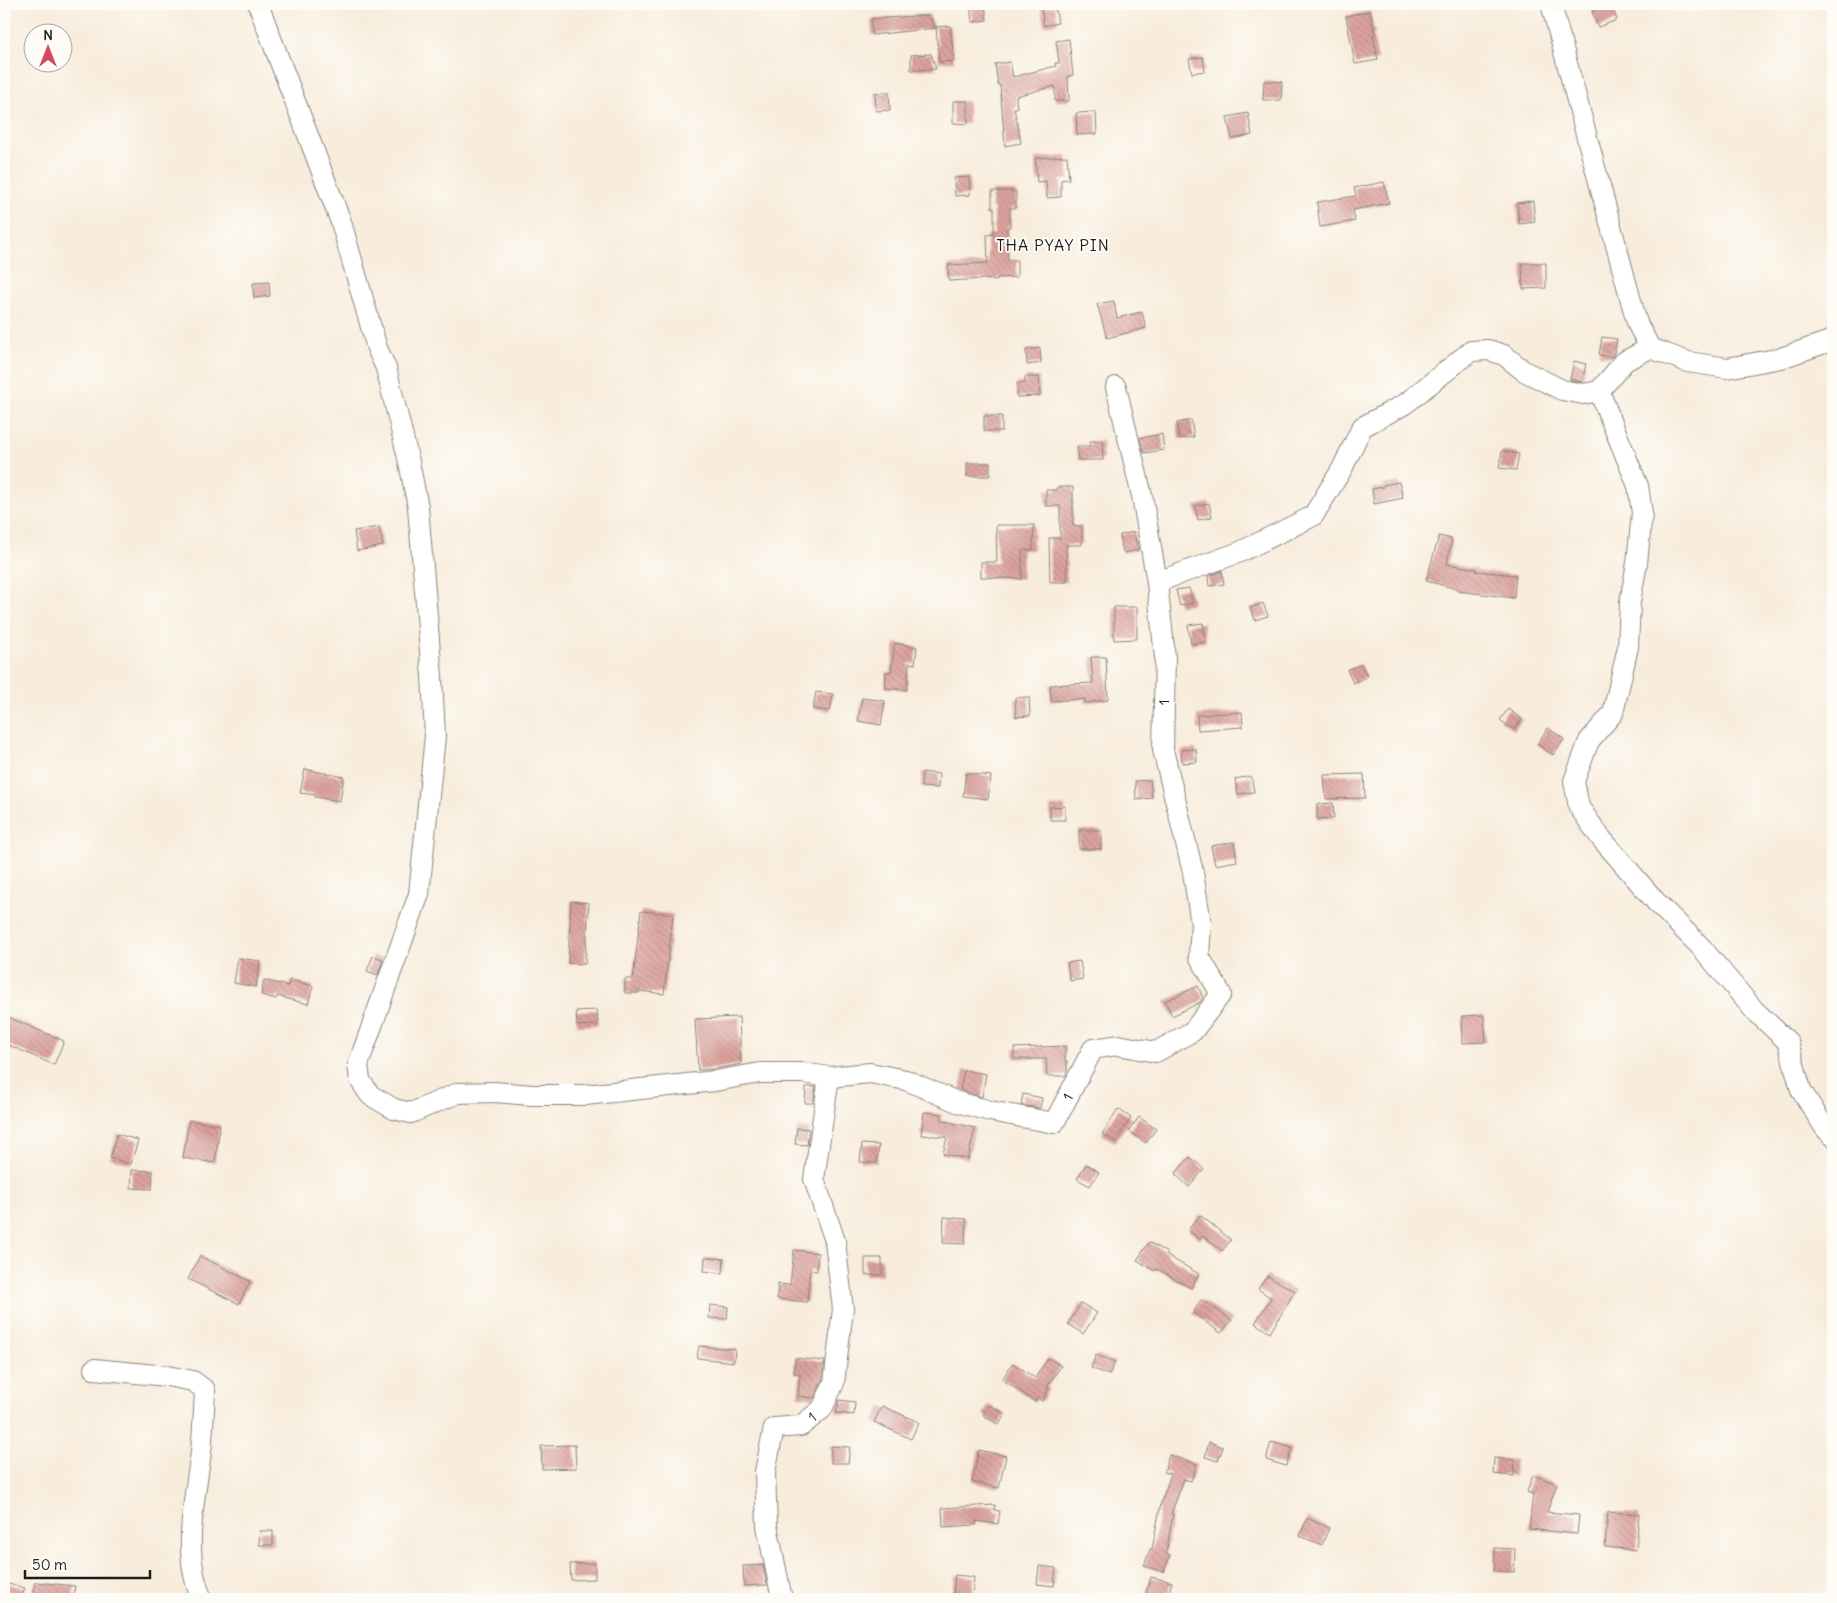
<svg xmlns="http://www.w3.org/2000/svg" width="1837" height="1603" font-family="Delius,sans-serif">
	<defs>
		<pattern id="building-back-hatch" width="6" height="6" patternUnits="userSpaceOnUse" patternTransform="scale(1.25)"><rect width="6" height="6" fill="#dca29d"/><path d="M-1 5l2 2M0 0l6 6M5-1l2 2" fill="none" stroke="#bc8b87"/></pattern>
	</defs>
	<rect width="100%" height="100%" fill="#fdfcf7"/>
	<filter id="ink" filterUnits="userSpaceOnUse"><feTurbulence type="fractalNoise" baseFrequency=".02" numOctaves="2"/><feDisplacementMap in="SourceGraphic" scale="10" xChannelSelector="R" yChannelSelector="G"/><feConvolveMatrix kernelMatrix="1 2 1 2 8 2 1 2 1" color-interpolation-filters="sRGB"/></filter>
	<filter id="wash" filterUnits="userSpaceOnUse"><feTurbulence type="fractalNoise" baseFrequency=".0096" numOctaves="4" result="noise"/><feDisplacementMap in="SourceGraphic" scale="20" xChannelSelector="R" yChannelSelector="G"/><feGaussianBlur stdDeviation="1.12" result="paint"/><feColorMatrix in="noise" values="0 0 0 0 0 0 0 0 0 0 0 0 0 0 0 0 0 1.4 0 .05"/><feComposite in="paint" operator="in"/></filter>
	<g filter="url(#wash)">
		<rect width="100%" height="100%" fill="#f8ecdb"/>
		<g id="blocks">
			<path fill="url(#building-back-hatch)" d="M 970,4 L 985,4 L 987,20 L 972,22 Z
				M 1611,4 L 1617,20 L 1598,27 L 1592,11 Z
				M 1055,6 L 1058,23 L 1044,26 L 1041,8 Z
				M 1370,11 L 1375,34 L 1373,35 L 1378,60 L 1355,64 L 1346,16 Z
				M 929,15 L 935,28 L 872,35 L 871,19 Z
				M 950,26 L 954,61 L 939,62 L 936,27 Z
				M 1069,39 L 1073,75 L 1068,76 L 1069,101 L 1055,101 L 1055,86 L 1016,96 L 1017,108 L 1014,108 L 1021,143 L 1005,146 L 1000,85 L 998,85 L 995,64 L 1010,62 L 1013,77 L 1056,66 L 1055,63 L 1059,63 L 1056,41 Z
				M 931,54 L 936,69 L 911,70 L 911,55 Z
				M 1203,57 L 1205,71 L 1192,73 L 1189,59 Z
				M 1264,81 L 1282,82 L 1281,100 L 1263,100 Z
				M 889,92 L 890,110 L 876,111 L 875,93 Z
				M 953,101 L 968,101 L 968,124 L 953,123 Z
				M 1096,112 L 1097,134 L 1077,135 L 1076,113 Z
				M 1248,113 L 1252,135 L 1232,139 L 1227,117 Z
				M 1067,156 L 1069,179 L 1061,180 L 1061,197 L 1047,198 L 1046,181 L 1037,182 L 1035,158 Z
				M 969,177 L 970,195 L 955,196 L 954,178 Z
				M 1384,182 L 1389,203 L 1353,210 L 1355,221 L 1320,227 L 1317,202 L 1356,196 L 1354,188 Z
				M 992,191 L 1016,191 L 1016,208 L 1010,208 L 1010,227 L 1007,227 L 1008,260 L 1017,260 L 1017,277 L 997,278 L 997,280 L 984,279 L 949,281 L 948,265 L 988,263 L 987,235 L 994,234 L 994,208 L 992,208 Z
				M 1533,201 L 1535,222 L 1519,224 L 1517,203 Z
				M 1522,263 L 1546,263 L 1546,288 L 1523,289 Z
				M 269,282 L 270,296 L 254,298 L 253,283 Z
				M 1114,301 L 1117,318 L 1142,312 L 1146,328 L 1107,338 L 1097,304 Z
				M 1602,337 L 1617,339 L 1613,357 L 1599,355 Z
				M 1040,348 L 1041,363 L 1027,365 L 1026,350 Z
				M 1574,361 L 1586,364 L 1582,382 L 1570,379 Z
				M 1025,377 L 1039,377 L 1040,396 L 1017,397 L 1017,383 L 1025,383 Z
				M 984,416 L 1002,416 L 1002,431 L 984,431 Z
				M 1191,420 L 1194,437 L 1179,439 L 1177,423 Z
				M 1162,434 L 1164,450 L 1144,453 L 1140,438 Z
				M 1090,441 L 1102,441 L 1103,460 L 1078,460 L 1077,446 L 1090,446 Z
				M 1502,451 L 1519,454 L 1516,470 L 1499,468 Z
				M 967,463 L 990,463 L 990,476 L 967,476 Z
				M 1399,482 L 1403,498 L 1374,504 L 1372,489 L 1384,487 L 1383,485 Z
				M 1057,487 L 1073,487 L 1073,526 L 1082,526 L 1082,545 L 1066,545 L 1067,582 L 1050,582 L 1049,538 L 1060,538 L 1060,506 L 1046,506 L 1046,490 L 1057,490 Z
				M 1209,503 L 1212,517 L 1198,520 L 1195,506 Z
				M 996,525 L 1034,525 L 1033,550 L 1022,550 L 1022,579 L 981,577 L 981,562 L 997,562 Z
				M 379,527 L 383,546 L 357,551 L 354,531 Z
				M 1134,532 L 1138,550 L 1123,553 L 1120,535 Z
				M 1439,536 L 1452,539 L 1447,564 L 1477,569 L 1476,571 L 1516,575 L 1514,598 L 1458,591 L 1458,589 L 1426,581 Z
				M 1222,571 L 1224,584 L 1209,586 L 1208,576 Z
				M 1189,588 L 1193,603 L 1180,606 L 1176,590 Z
				M 1263,603 L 1268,616 L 1255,620 L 1250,608 Z
				M 1114,607 L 1137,607 L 1137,638 L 1136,639 L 1114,640 Z
				M 1203,623 L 1206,642 L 1191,644 L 1188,625 Z
				M 895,643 L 917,647 L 915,664 L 909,663 L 907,690 L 885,688 L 886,672 L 891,672 Z
				M 1091,657 L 1106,657 L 1108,700 L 1085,703 L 1085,699 L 1051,701 L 1050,685 L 1093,683 Z
				M 1361,664 L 1367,677 L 1353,683 L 1347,670 Z
				M 816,692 L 833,694 L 830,711 L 813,709 Z
				M 1029,697 L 1030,716 L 1016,717 L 1015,698 Z
				M 862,698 L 885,701 L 881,725 L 858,721 Z
				M 1508,709 L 1522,719 L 1514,730 L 1500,720 Z
				M 1242,712 L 1243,727 L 1198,730 L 1197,715 Z
				M 1548,728 L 1564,739 L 1553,755 L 1537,744 Z
				M 1196,749 L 1197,762 L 1182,763 L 1181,750 Z
				M 305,769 L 344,777 L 340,801 L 315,797 L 316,795 L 300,793 Z
				M 922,772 L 939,774 L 938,788 L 921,787 Z
				M 966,773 L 991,776 L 988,799 L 963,796 Z
				M 1364,774 L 1365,798 L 1326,799 L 1324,775 Z
				M 1251,776 L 1254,792 L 1238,794 L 1235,779 Z
				M 1150,780 L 1152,798 L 1136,800 L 1135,781 Z
				M 1333,803 L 1334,818 L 1317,819 L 1317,804 Z
				M 1065,806 L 1065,820 L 1050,820 L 1050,807 Z
				M 1079,830 L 1101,830 L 1101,849 L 1079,849 Z
				M 1234,842 L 1237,861 L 1215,865 L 1211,846 Z
				M 571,901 L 589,903 L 585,964 L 568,963 Z
				M 641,911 L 673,914 L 664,994 L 639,991 L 639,993 L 625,993 L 625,979 L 633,979 Z
				M 373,956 L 383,959 L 378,975 L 367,971 Z
				M 238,958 L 260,961 L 256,987 L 234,983 Z
				M 1080,961 L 1083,979 L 1070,981 L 1067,963 Z
				M 264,980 L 288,986 L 290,980 L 313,986 L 308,1004 L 277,996 L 276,999 L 261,995 Z
				M 1198,986 L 1203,998 L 1199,1003 L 1172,1016 L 1165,1001 Z
				M 597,1010 L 598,1025 L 577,1026 L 576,1011 Z
				M 1484,1015 L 1486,1042 L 1463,1043 L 1462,1016 Z
				M 8,1017 L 64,1041 L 54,1065 L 4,1043 L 4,1026 Z
				M 739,1017 L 741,1064 L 714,1069 L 698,1070 L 695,1019 Z
				M 1065,1046 L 1065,1061 L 1067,1061 L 1067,1072 L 1065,1076 L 1047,1076 L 1046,1059 L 1014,1059 L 1014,1048 Z
				M 964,1070 L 986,1074 L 982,1097 L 960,1090 Z
				M 806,1087 L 816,1087 L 813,1103 L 805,1103 Z
				M 1023,1094 L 1042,1098 L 1040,1108 L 1021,1105 Z
				M 1118,1109 L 1131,1118 L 1115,1142 L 1102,1134 Z
				M 924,1112 L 942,1114 L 941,1120 L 975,1128 L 968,1159 L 943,1154 L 947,1137 L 921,1135 Z
				M 1139,1117 L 1156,1129 L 1146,1143 L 1129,1131 Z
				M 189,1120 L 220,1125 L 215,1163 L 183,1158 Z
				M 797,1128 L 809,1129 L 807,1145 L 795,1144 Z
				M 117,1134 L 138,1140 L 131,1164 L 110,1158 Z
				M 862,1144 L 879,1145 L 877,1163 L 860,1162 Z
				M 1190,1157 L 1204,1169 L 1189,1187 L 1175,1174 Z
				M 1086,1164 L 1099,1172 L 1090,1186 L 1077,1179 Z
				M 132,1170 L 153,1171 L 152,1189 L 131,1188 Z
				M 1200,1215 L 1231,1240 L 1222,1251 L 1203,1236 L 1200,1239 L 1188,1230 Z
				M 944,1217 L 966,1219 L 965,1244 L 943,1243 Z
				M 1149,1242 L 1167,1253 L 1166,1255 L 1199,1274 L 1191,1288 L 1157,1269 L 1155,1271 L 1137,1260 Z
				M 794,1250 L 818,1253 L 817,1271 L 810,1270 L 807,1302 L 777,1299 L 778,1284 L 790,1285 Z
				M 200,1256 L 250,1281 L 239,1304 L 188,1279 Z
				M 705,1257 L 724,1259 L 723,1273 L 704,1271 Z
				M 865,1258 L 882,1258 L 882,1275 L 865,1275 Z
				M 1267,1276 L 1295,1291 L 1270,1333 L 1255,1323 L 1271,1298 L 1258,1289 Z
				M 1201,1300 L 1232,1320 L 1221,1333 L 1193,1313 Z
				M 1081,1303 L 1097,1313 L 1083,1334 L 1068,1324 Z
				M 710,1305 L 728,1307 L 727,1319 L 709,1318 Z
				M 699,1346 L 735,1349 L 734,1362 L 697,1358 Z
				M 1096,1355 L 1115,1362 L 1109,1375 L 1091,1368 Z
				M 795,1358 L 825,1361 L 822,1380 L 814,1398 L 798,1396 L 800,1374 L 794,1373 Z
				M 1048,1358 L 1061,1366 L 1047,1387 L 1049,1388 L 1042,1401 L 1037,1398 L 1035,1402 L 1002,1379 L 1013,1363 L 1035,1378 Z
				M 839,1400 L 855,1402 L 854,1415 L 836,1413 Z
				M 989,1405 L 1005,1414 L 999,1425 L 983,1415 Z
				M 882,1406 L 919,1422 L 911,1439 L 874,1422 Z
				M 1209,1442 L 1223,1447 L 1218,1461 L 1205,1457 Z
				M 1271,1442 L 1292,1448 L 1286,1466 L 1266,1460 Z
				M 575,1445 L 576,1468 L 542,1469 L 541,1446 Z
				M 831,1446 L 850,1447 L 848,1463 L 831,1463 Z
				M 979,1450 L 1006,1456 L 999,1488 L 972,1482 Z
				M 1169,1455 L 1197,1464 L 1191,1481 L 1184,1479 L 1171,1514 L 1173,1514 L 1166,1553 L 1170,1555 L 1164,1572 L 1144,1566 L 1150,1549 L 1152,1549 L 1161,1503 L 1171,1474 L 1164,1472 Z
				M 1494,1458 L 1515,1460 L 1514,1476 L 1493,1474 Z
				M 1533,1475 L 1557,1484 L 1547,1512 L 1579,1515 L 1577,1534 L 1529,1529 L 1533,1494 L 1527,1492 Z
				M 995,1505 L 994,1510 L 1000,1511 L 998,1524 L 976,1521 L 976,1525 L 943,1527 L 942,1508 Z
				M 1608,1512 L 1639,1514 L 1636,1550 L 1605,1547 Z
				M 1307,1518 L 1329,1528 L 1322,1545 L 1300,1536 Z
				M 260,1531 L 273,1531 L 273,1545 L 259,1545 Z
				M 1495,1548 L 1515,1549 L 1514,1572 L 1494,1571 Z
				M 595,1563 L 595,1579 L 571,1580 L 570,1564 Z
				M 763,1565 L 767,1585 L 744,1586 L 743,1566 Z
				M 1039,1566 L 1056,1568 L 1054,1586 L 1037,1584 Z
				M 955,1575 L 974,1577 L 972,1596 L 953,1594 Z
				M 1151,1577 L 1172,1582 L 1167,1599 L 1146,1593 Z
				M 35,1582 L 75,1586 L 73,1599 L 34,1592 Z
				M 4,1583 L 25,1588 L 20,1599 L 4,1598 Z"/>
		</g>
	</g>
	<g filter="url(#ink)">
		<use href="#blocks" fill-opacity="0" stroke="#8a847c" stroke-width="1"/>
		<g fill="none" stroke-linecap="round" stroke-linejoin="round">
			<defs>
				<g id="minor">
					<path d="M 258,4 L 341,222 L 377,348 L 386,368 L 409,462 L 418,507 L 432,676 L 435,736 L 419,894 L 358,1065 L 360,1080 L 370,1095 L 394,1109 L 411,1113 L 458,1093 L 494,1092 L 532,1095 L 585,1095 L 715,1081 L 760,1073 L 803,1073 L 829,1077"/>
					<path d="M 1551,4 L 1637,323 L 1650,348 L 1688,362 L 1727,368 L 1781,358 L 1833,340"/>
					<path d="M 1599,391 L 1638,486 L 1642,513 L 1637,563 L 1630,602 L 1628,647 L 1613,713 L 1589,741 L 1574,781 L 1579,807 L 1600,837 L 1657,903 L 1701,947 L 1754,1010 L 1788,1042 L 1801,1090 L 1825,1128 L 1833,1136"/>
					<path d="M 1157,582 L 1240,552 L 1313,516 L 1342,469 L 1362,427 L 1405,404 L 1471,351 L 1488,350 L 1504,355 L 1524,371 L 1562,390 L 1583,394 L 1599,391 L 1625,361 L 1650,348"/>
					<path d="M 94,1369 L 167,1376 L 193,1381 L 205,1390 C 204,1411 203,1431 201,1452 C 195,1499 181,1554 202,1599"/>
					<path id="s1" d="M 782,1599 L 767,1526 L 765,1472 L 774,1428 L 801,1426 L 822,1409 L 834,1383 L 843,1309 L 835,1241 L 814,1179 L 829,1077 L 870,1073 L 906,1080 L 957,1102 L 990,1111 L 1054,1123 L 1093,1049 L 1118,1045 L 1156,1052 L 1193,1031 L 1221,994 L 1199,956 L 1201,924 L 1193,872 L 1163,750 L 1165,657 L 1157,582 L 1142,496 L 1116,387"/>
				</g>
			</defs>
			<use href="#minor" stroke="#8a847c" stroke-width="22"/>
			<use href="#minor" stroke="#fff" stroke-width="20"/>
		</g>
	</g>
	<g text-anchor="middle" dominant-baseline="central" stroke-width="4" stroke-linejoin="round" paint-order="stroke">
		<g font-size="14" fill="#1c1c1c" stroke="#fdfcf7">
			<text stroke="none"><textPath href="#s1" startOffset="1339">1</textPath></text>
			<text stroke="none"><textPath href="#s1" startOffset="830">1</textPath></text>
			<text stroke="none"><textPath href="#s1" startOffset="215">1</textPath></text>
		</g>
		<g font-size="16" letter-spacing="1" fill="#1c1c1c" stroke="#fdfcf7">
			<text x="1053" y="245">THA PYAY PIN</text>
		</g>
	</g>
	<rect width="1837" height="1603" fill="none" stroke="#fdfcf7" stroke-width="20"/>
	<g transform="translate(48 48)"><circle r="24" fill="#fdfcf7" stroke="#a3a29f"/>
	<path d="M0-4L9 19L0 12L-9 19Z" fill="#d1495b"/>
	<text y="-8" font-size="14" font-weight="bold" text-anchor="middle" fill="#1c1c1c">N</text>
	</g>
	<path d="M25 1570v8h125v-8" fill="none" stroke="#1c1c1c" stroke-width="2.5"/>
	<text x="32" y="1570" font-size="15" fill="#1c1c1c" stroke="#fdfcf7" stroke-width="4" paint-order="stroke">50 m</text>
</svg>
